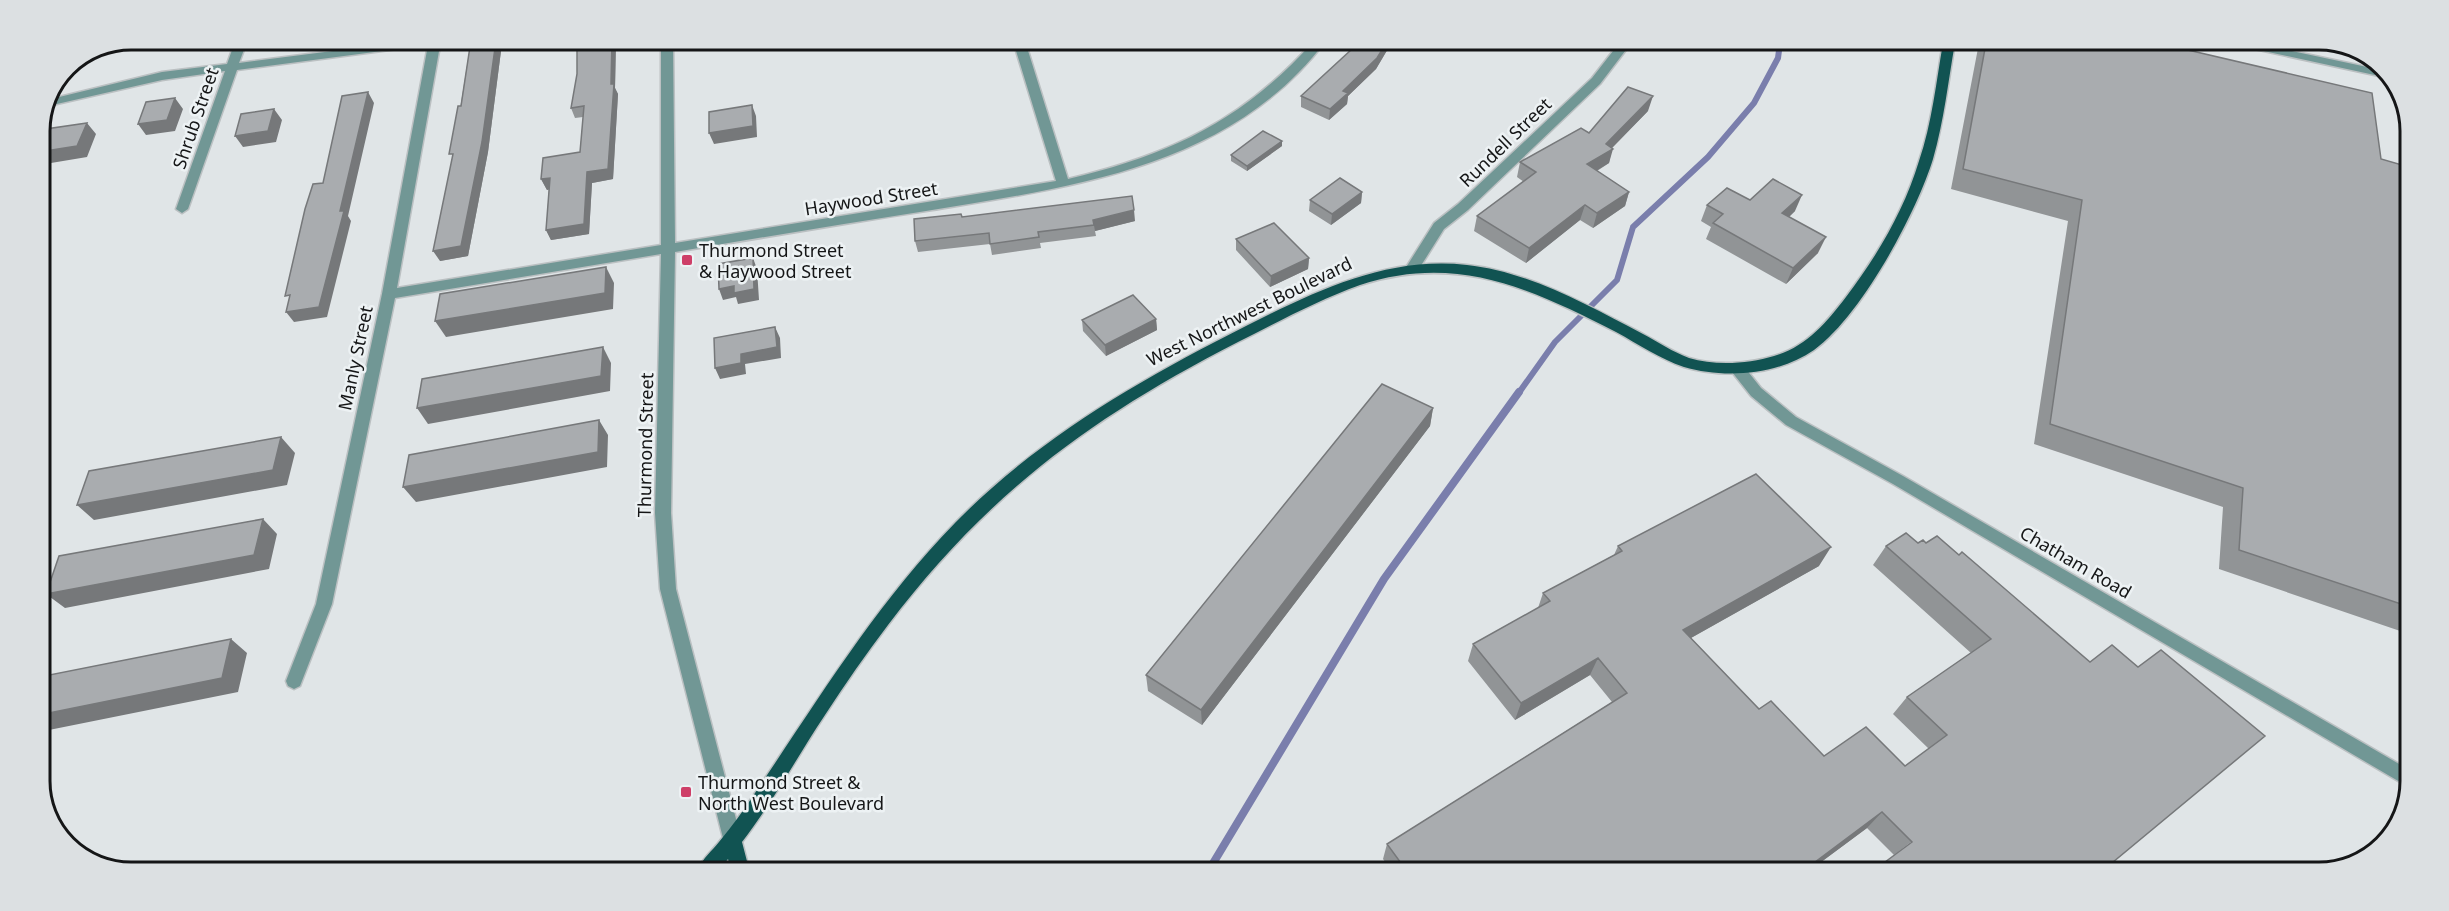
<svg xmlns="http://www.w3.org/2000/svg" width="2449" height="911" font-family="'Noto Sans',sans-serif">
	<rect width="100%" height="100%" fill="#e0e5e7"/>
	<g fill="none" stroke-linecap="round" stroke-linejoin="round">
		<path stroke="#7a7eac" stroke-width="6" d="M 1518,394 L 1555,342 L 1617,280 L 1633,227 L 1708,157 L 1754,103 L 1778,58 L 1780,43"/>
		<path stroke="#7a7eac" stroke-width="8" d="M 1209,870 L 1384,579 L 1519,392"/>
		<defs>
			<path id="minor" d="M 236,39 L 248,39 L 239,63 L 419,40 L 441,40 L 397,288 L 661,245 L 661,40 L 673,40 L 675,243 L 1056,181 L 1013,41 L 1025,41 L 1068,179 C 1170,155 1242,121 1313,42 L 1325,42 C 1229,168 1071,187 926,211 C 842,224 758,238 675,252 L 671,513 L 676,589 L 742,842 L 740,848 L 733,851 L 726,848 L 724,842 L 660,589 L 655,513 L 661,254 L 395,298 L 332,604 L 300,686 L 294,689 L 288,686 L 286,681 L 316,604 L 382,294 L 428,45 L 237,70 L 188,209 L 182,213 L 176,209 L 225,71 L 162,80 L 48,106 L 51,99 L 162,72 L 227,64 Z
				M 1620,42 L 1632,42 L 1600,84 L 1468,210 L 1444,229 L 1417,272 L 1407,272 L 1405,269 L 1434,223 L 1458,204 L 1592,78 Z
				M 2239,44 L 2259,44 L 2386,71 L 2393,79 L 2245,47 Z
				M 1737,363 L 1742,364 L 1761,388 L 1796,417 L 1903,476 L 2406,768 L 2405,785 L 1893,484 L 1786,425 L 1751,396 L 1732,372 L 1730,368 L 1732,364 Z"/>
			<path id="major" d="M 1943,43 L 1955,43 C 1948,82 1944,121 1933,159 C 1916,214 1861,316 1814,350 C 1778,375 1725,379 1684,367 C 1660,359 1638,344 1616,332 C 1532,289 1457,253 1360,285 C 1318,300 1278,322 1238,342 C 1092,417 988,493 888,625 C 866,654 845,684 825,715 C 797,757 773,802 742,842 L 749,869 L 731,869 L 728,859 L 720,869 L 698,869 C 703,858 712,851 719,842 C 732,826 744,810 755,793 C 818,700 876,604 955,523 C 1038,438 1141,379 1246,326 C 1316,291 1387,256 1467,265 C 1530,272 1587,305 1643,334 C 1658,342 1673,352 1689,358 C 1715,366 1748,364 1774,356 C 1806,347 1826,323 1846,297 C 1877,256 1904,211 1919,161 C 1932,123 1936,83 1943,43 Z"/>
		</defs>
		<use href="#minor" stroke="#bbc0c2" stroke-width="3"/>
		<use href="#major" stroke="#bbc0c2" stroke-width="3"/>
		<use href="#minor" fill="#719795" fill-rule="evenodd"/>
		<use href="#major" fill="#115352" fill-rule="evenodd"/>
	</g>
	<path fill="#919496" d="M 471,40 L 511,40 L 509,50 L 501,51 L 488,152 L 468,256 L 440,261 L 452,159 Z
		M 577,40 L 616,40 L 615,88 L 618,94 L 613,179 L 592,183 L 589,234 L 551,240 L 546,230 L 549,189 L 547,190 L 541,179 L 580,152 L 583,117 L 575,118 L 571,108 L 577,74 Z
		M 1541,42 L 1570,42 L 1565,51 L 1541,44 Z
		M 1675,42 L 1706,42 L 1703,50 L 1674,46 Z
		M 1979,43 L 2158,43 L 2381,159 L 2409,167 L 2406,633 L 2219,569 L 2223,507 L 2034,444 L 2068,221 L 1951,189 Z
		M 1389,47 L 1376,69 L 1348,96 L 1347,104 L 1329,120 L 1301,107 L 1301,96 Z
		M 1648,111 L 1612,148 L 1609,163 L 1597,171 L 1629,192 L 1625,206 L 1593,228 L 1580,220 L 1526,263 L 1474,231 L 1477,216 L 1524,182 L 1517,177 L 1520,162 L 1589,133 Z
		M 1282,146 L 1247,171 L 1231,161 L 1231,155 Z
		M 1362,192 L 1361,203 L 1331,225 L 1309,211 L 1310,200 Z
		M 1750,200 L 1795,211 L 1789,217 L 1818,253 L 1786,284 L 1706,239 L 1711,227 L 1701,221 L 1707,205 Z
		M 962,217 L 1135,221 L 1095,231 L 1096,236 L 1040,243 L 1041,248 L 992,255 L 990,244 L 918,252 L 915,241 Z
		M 1236,239 L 1309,258 L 1308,269 L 1270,287 L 1236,250 Z
		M 1156,319 L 1157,330 L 1106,356 L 1083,331 L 1082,320 Z
		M 1433,408 L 1430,426 L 1202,725 L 1148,691 L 1146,675 Z
		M 1926,543 L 1959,555 L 2090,662 L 2138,667 L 1894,855 L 1867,828 L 1809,871 L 1391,870 L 1383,859 L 1387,844 L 1612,702 L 1590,675 L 1515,720 L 1468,661 L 1473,644 L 1538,608 L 1543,593 L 1614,555 L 1618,546 L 1819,566 L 1691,638 L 1759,709 L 1824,756 L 1905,766 L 1929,749 L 1893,714 L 1907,697 L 1971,653 L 1873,565 L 1886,546 Z"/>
	<path fill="#76787a" d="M 504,40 L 511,40 L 509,50 Z
		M 612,40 L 616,40 L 615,88 L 618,94 L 613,179 L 592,183 L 589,234 L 551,240 L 546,230 L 587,172 L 611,84 Z
		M 496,41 L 501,51 L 488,152 L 468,256 L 440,261 L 433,251 Z
		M 1387,42 L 1390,42 L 1389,47 L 1376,69 L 1348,96 L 1347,104 L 1329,120 L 1330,109 L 1343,91 Z
		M 368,92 L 374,103 L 348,216 L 351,221 L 327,317 L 294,322 L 286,312 L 340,211 Z
		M 1653,96 L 1648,111 L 1609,151 L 1613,149 L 1609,163 L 1583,179 L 1587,164 Z
		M 175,98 L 183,109 L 175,131 L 146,135 L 138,124 Z
		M 752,105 L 756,116 L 757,137 L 714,144 L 709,133 Z
		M 274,109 L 282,120 L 276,142 L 243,147 L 235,136 Z
		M 87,123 L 96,134 L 87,157 L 39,165 L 39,152 Z
		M 1282,141 L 1282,146 L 1247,171 L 1247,166 Z
		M 550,178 L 555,188 L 547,190 L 541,179 Z
		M 1362,192 L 1361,203 L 1331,225 L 1332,214 Z
		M 1629,192 L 1625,206 L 1593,228 L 1597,213 Z
		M 1802,195 L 1795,211 L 1775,230 L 1782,213 Z
		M 1585,205 L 1580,220 L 1526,263 L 1529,248 Z
		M 1134,210 L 1135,221 L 1095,231 L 1093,220 Z
		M 1826,237 L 1818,253 L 1786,284 L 1793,268 Z
		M 753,258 L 757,269 L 759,300 L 738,304 L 736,297 L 723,300 L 719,289 L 734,286 Z
		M 1309,258 L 1308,269 L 1270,287 L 1271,276 Z
		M 606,267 L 614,283 L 613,309 L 446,337 L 435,321 Z
		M 1156,319 L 1157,330 L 1106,356 L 1105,345 Z
		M 775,327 L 780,338 L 781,358 L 745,364 L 746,374 L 720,379 L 715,368 L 741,354 Z
		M 603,347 L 611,363 L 610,391 L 428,424 L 417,408 Z
		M 1433,408 L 1430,426 L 1202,725 L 1201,710 Z
		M 599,420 L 608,435 L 607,467 L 416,502 L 403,487 Z
		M 281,437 L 295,453 L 287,485 L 94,520 L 77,505 Z
		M 263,519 L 277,534 L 269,569 L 65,608 L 46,594 Z
		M 1831,547 L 1819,566 L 1673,648 L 1683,630 Z
		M 231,639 L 247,653 L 238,692 L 39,732 L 39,715 Z
		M 1598,658 L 1590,675 L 1515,720 L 1521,703 Z
		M 1882,812 L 1867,828 L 1809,871 L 1803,871 Z"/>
	<path fill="#a9acaf" stroke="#76787a" stroke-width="1.5" d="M 471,40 L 504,40 L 496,41 L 482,142 L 461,246 L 433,251 L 453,154 L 449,154 L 458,106 L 461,106 Z
		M 577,40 L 612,40 L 611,84 L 614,84 L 608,169 L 587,172 L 584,224 L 546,230 L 550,178 L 541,179 L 543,158 L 580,152 L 584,106 L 571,108 L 577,74 Z
		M 1357,42 L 1387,42 L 1377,58 L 1343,91 L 1348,93 L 1330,109 L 1301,96 L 1352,49 Z
		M 1986,43 L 2158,43 L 2372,93 L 2381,159 L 2409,167 L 2407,606 L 2239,550 L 2243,488 L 2050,424 L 2082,200 L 1963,169 Z
		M 1628,87 L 1653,96 L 1606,144 L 1613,149 L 1587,164 L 1629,192 L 1597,213 L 1585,205 L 1529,248 L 1477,216 L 1536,172 L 1520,162 L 1581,128 L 1589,133 Z
		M 368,92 L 340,211 L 344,211 L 319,307 L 286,312 L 290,295 L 285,296 L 305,209 L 313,184 L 323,183 L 342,96 Z
		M 175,98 L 167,120 L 138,124 L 146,102 Z
		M 752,105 L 753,126 L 709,133 L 709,112 Z
		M 274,109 L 268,131 L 235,136 L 241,114 Z
		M 87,123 L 77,146 L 39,152 L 39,130 Z
		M 1263,131 L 1282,141 L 1247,166 L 1231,155 Z
		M 1340,178 L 1362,192 L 1332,214 L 1310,200 Z
		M 1773,179 L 1802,195 L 1782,213 L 1826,237 L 1793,268 L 1713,223 L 1723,214 L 1707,205 L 1727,188 L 1750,200 Z
		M 1132,196 L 1134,210 L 1093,220 L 1094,225 L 1038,232 L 1039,237 L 990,244 L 989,233 L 915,241 L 914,219 L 961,214 L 962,217 Z
		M 1274,223 L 1309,258 L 1271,276 L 1236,239 Z
		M 753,258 L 754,289 L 734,293 L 734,286 L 719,289 L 718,264 Z
		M 606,267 L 605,293 L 435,321 L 440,294 Z
		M 1133,295 L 1156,319 L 1105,345 L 1082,320 Z
		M 775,327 L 777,347 L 741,354 L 741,363 L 715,368 L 714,338 Z
		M 603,347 L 601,376 L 417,408 L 422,379 Z
		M 1382,384 L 1433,408 L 1201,710 L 1146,675 Z
		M 599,420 L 598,452 L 403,487 L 409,455 Z
		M 281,437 L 273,470 L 77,505 L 89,471 Z
		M 1756,474 L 1831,547 L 1683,630 L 1759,709 L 1771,701 L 1824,756 L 1866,727 L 1905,766 L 1947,735 L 1907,697 L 1991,639 L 1886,546 L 1906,533 L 1918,543 L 1923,540 L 1926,543 L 1937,536 L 1959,555 L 1962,552 L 2090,662 L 2112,645 L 2138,667 L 2161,650 L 2265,736 L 2101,872 L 1873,871 L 1912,842 L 1882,812 L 1803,871 L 1406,870 L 1387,844 L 1627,693 L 1598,658 L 1521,703 L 1473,644 L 1550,601 L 1543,593 L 1622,551 L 1618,546 Z
		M 263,519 L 254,555 L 46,594 L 59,556 Z
		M 231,639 L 222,678 L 39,715 L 39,677 Z"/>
	<g fill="#ce3f68" stroke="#edf2f4" stroke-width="2">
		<rect x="681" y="254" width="12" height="12" rx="3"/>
		<rect x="680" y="786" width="12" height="12" rx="3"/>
	</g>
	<g text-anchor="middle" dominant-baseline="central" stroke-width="5" stroke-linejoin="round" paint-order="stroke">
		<g font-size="18" fill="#151617" stroke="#edf2f4">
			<text transform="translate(195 118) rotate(-71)">Shrub Street</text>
			<text transform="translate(1505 142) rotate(-44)">Rundell Street</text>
			<text transform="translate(871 198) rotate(-9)">Haywood Street</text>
			<text transform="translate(1249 311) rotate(-26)">West Northwest Boulevard</text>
			<text transform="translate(355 358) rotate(-78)">Manly Street</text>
			<text transform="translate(645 445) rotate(-89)">Thurmond Street</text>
			<text transform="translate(2076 562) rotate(30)">Chatham Road</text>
		</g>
		<g font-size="18" fill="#151617" stroke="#edf2f4" text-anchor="start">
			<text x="699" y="250">Thurmond Street<tspan x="699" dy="21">&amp; Haywood Street</tspan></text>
			<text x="698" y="782">Thurmond Street &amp;<tspan x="698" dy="21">North West Boulevard</tspan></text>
		</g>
	</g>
	<path d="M0 0H2449V911H0ZM131 50H2319A81 81 0 0 1 2400 131V781A81 81 0 0 1 2319 862H131A81 81 0 0 1 50 781V131A81 81 0 0 1 131 50Z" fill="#dce0e2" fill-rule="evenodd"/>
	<path fill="none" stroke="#151617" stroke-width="3" d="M131 50H2319A81 81 0 0 1 2400 131V781A81 81 0 0 1 2319 862H131A81 81 0 0 1 50 781V131A81 81 0 0 1 131 50Z"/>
</svg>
